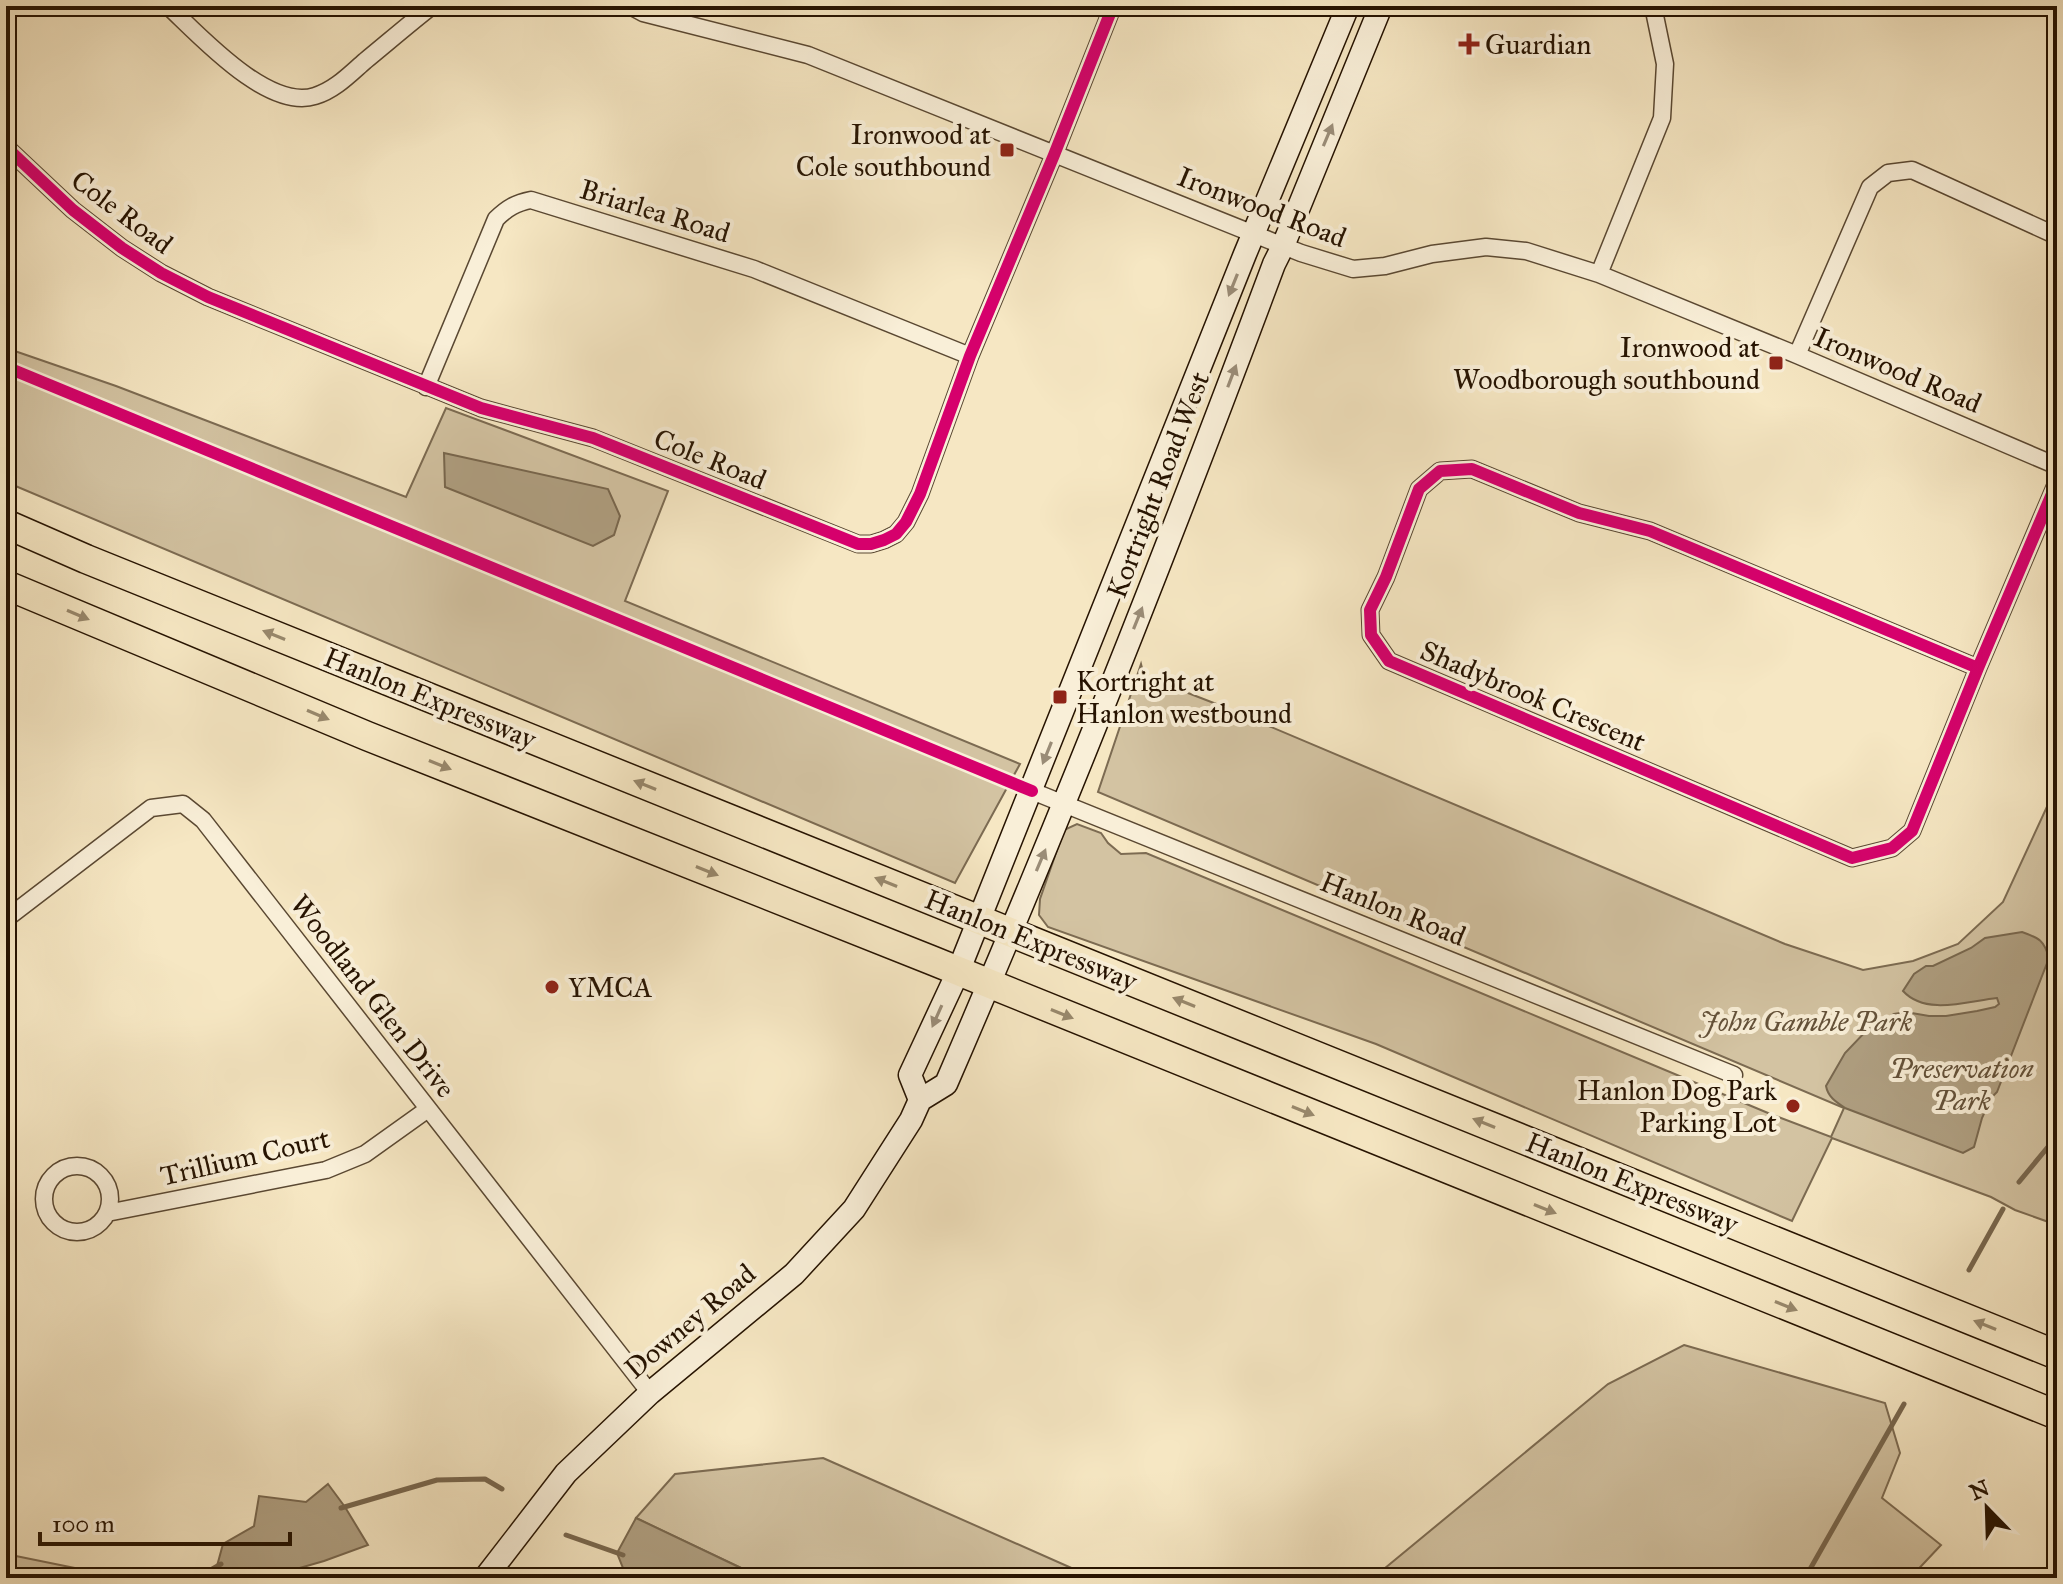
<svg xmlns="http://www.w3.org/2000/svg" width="2063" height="1584" font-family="'IM FELL Great Primer',serif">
	<rect width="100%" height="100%" fill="#f6e7c3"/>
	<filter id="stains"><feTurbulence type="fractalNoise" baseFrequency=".0025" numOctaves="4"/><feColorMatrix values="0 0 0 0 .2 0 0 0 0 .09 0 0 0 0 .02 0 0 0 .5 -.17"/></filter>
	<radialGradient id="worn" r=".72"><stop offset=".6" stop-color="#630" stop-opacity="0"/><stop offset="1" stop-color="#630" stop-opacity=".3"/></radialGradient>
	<path fill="#d3c3a2" stroke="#7c6b52" stroke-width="2" d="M 6,348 L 116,386 L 406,497 L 446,408 L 668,491 L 625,601 L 1020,764 L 955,883 L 6,482 Z
		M 1141,664 L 1144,676 L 1219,705 L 1785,944 L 1863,970 L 1913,961 L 1958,944 L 2003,902 L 2057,785 L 2057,1225 L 2015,1210 L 1991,1197 L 1832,1138 L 1792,1221 L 1376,1044 L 1048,927 L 1039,915 L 1040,899 L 1064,830 L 1077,824 L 1101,833 L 1108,843 L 1121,854 L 1146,853 L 1768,1113 L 1831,1137 L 1844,1108 L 1098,792 Z
		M 1684,1345 L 1885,1403 L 1900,1453 L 1882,1498 L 1941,1545 L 1910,1578 L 1373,1578 L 1608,1384 Z
		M 823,1458 L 1094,1578 L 762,1578 L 636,1518 L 675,1474 Z
		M 6,1554 L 124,1578 L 6,1578 Z"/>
	<path fill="#af9f81" stroke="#78674e" stroke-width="2" d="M 444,453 L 608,489 L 620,516 L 614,535 L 593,546 L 445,487 Z
		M 2022,932 C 2039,938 2044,940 2049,958 L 1997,1092 L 1991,1098 L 1982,1118 L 1974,1147 L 1963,1153 L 1845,1108 C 1836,1102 1828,1097 1826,1086 L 1845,1053 L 1867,1030 L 1894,1014 L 1906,1012 L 1929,1016 L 1946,1016 L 1977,1011 L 1995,1007 L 1999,1004 L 1997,998 C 1968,1001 1926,1016 1903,991 L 1914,974 L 1926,966 L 1933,966 L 1971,948 L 1985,938 Z
		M 328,1484 L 345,1507 L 368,1545 L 324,1561 L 265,1578 L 227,1578 L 217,1566 L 223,1544 L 254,1526 L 259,1496 L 306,1502 Z
		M 636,1518 L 762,1578 L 627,1578 L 617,1553 Z"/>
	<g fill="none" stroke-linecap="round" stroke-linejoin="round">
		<path stroke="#78674e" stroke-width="5" d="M 2019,1182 L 2057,1136
			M 1969,1270 L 2003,1209
			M 341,1508 L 437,1480 L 485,1479 L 502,1489
			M 566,1535 L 623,1555
			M 197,1578 L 221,1564
			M 1805,1578 L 1904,1404"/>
		<defs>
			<path id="street" d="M 168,6 C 200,36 268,111 315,96 C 335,90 350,74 365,61 C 387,43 409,24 432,6
				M 630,6 L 643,13 L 808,55 L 1301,253 L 1353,269 L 1385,266 L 1432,254 L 1486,247 L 1526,251 L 1599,274 L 1797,355 L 2057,466
				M 6,147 L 73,210 L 122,248 L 161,273 L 208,297 L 481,408 L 593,438 L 858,544 L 871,544 L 884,540 L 896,534 L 906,522 L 920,494 L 970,356 L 1054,155 L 1113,6
				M 1599,274 L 1662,118 L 1665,64 L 1653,6
				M 1797,355 L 1870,187 L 1888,173 L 1912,170 L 2057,236
				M 426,387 L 496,219 C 507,208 516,203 531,200 L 754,269 L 970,356
				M 1978,668 L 1650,531 L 1579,513 L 1472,469 L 1440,471 L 1419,489 L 1386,577 L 1370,610 L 1371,635 L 1389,661 L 1852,858 L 1892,848 L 1912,831 L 1978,668 L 2057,482
				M 1032,791 L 1734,1075
				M 6,919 L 151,808 L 183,804 L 203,820 L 650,1393
				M44 1199a33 33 0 1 1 66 0a33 33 0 1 1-66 0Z
				M 107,1213 L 326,1170 L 365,1154 L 428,1109"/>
			<path id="secondary" d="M 920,1100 L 910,1075 L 958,972 L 1245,254 L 1348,6
				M 485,1578 L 566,1473 L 650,1393 L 794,1274 L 854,1209 L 911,1120 L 920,1100 L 946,1084 C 1063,814 1171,540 1274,264 L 1283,246 L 1381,6"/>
			<path id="highway" d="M 6,524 L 86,559 L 2057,1355
				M 6,585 L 367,736 L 931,960 L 2057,1415"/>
		</defs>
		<use href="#street" stroke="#5a4832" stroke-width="19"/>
		<use href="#secondary" stroke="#261301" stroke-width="25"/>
		<use href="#highway" stroke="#261301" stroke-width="31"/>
		<use href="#street" stroke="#f9efd8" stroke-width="16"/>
		<use href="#secondary" stroke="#f9efd8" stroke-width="22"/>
		<use href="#highway" stroke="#f6e7c3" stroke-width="28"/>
		<defs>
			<path id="cycleway" d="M 6,147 L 73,210 L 122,248 L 161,273 L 208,297 L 481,408 L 593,438 L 858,544 L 871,544 L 884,540 L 896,534 L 906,522 L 920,494 L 970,356 L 1054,155 L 1113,6
				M 6,367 L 1032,791
				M 1978,668 L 1650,531 L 1579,513 L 1472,469 L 1440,471 L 1419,489 L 1386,577 L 1370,610 L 1371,635 L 1389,661 L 1852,858 L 1892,848 L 1912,831 L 1978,668 L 2057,482"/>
		</defs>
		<use href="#cycleway" stroke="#f9efd8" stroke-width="17"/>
		<use href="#cycleway" stroke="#d6006c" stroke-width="12"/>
	</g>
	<defs><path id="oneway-solid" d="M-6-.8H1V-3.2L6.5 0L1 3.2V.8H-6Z" transform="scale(2)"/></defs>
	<g fill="#9a8c77">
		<use href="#oneway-solid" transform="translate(1328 135) rotate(-67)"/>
		<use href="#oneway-solid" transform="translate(1233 285) rotate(112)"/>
		<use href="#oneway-solid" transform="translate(1232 376) rotate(-69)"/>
		<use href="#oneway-solid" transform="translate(1138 618) rotate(-68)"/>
		<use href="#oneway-solid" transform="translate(1047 753) rotate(112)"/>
		<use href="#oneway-solid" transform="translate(1041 860) rotate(-67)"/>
		<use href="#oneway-solid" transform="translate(937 1016) rotate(114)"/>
	</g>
	<g fill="#98886c">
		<use href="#oneway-solid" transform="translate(78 615) rotate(23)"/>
		<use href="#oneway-solid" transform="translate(274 635) rotate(-158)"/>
		<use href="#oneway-solid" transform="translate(318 715) rotate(23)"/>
		<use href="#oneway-solid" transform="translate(440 765) rotate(22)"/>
		<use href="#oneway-solid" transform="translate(645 785) rotate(-158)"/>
		<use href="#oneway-solid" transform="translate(707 871) rotate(22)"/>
		<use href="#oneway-solid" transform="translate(886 882) rotate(-158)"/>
		<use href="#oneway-solid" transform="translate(1184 1002) rotate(-158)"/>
		<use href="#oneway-solid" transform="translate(1062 1014) rotate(22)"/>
		<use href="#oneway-solid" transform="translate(1303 1111) rotate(22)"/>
		<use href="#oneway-solid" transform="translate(1484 1123) rotate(-158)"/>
		<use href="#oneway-solid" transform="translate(1545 1209) rotate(22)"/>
		<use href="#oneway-solid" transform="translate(1786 1306) rotate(22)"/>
		<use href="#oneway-solid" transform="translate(1985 1325) rotate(-158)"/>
	</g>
	<g fill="#8f2418" stroke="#f9efd8" stroke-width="3">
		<path d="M1465 32h8v8h8v8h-8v8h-8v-8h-8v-8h8z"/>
		<rect x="999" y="142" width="16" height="16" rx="4"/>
		<rect x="1768" y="355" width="16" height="16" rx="4"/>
		<rect x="1052" y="689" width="16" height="16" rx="4"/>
		<circle cx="552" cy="987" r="8"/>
		<circle cx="1793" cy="1106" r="8"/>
	</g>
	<g text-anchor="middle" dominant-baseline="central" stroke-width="8" stroke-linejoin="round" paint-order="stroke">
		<g font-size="28" fill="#261301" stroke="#f9efd8" text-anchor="start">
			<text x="1485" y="44">Guardian</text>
			<text x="991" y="134" text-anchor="end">Ironwood at<tspan x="991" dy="32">Cole southbound</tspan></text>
			<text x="1760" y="347" text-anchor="end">Ironwood at<tspan x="1760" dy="32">Woodborough southbound</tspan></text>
			<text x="1076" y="681">Kortright at<tspan x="1076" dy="32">Hanlon westbound</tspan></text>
			<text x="568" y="987">YMCA</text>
			<text x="1777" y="1090" text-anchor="end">Hanlon Dog Park<tspan x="1777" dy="32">Parking Lot</tspan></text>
		</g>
		<g font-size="28" fill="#261301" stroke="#f9efd8">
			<text transform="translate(1262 207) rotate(21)">Ironwood Road</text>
			<text transform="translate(655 211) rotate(17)">Briarlea Road</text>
			<text transform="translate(122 212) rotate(37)">Cole Road</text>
			<text transform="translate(1898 370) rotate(23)">Ironwood Road</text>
			<text transform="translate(710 459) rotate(22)">Cole Road</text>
			<text transform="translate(1158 485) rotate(-69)">Kortright Road West</text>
			<text transform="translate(1533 696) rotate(23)">Shadybrook Crescent</text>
			<text transform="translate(430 698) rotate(22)">Hanlon Expressway</text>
			<text transform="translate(1393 909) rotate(22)">Hanlon Road</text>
			<text transform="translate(1031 940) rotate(22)">Hanlon Expressway</text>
			<text transform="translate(373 996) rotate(52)">Woodland Glen Drive</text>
			<text transform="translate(245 1157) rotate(-13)">Trillium Court</text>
			<text transform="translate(1632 1183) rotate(22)">Hanlon Expressway</text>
			<text transform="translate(690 1321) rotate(-40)">Downey Road</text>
		</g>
		<g font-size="28" font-style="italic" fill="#635139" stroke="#f9efd8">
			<text x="1806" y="1021">John Gamble Park</text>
			<text x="1962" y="1068">Preservation<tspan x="1962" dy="32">Park</tspan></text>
		</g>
	</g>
	<rect width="2063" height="1584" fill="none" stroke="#f6e7c3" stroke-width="32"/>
	<rect x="8" y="8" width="2047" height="1568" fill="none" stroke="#261301" stroke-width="4"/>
	<rect x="16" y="16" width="2031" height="1552" fill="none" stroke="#261301" stroke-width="2"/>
	<g transform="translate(1987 1508) rotate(337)" stroke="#f9efd8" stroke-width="6" paint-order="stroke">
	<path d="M0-6L14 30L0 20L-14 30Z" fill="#261301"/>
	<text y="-12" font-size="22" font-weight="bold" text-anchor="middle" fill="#261301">N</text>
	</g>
	<path d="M40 1532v12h250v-12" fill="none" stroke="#261301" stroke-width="4"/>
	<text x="52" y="1532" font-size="24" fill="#261301" stroke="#f9efd8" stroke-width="6" paint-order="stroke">100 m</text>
	<rect width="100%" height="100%" filter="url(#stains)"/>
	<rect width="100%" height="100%" fill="url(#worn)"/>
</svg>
